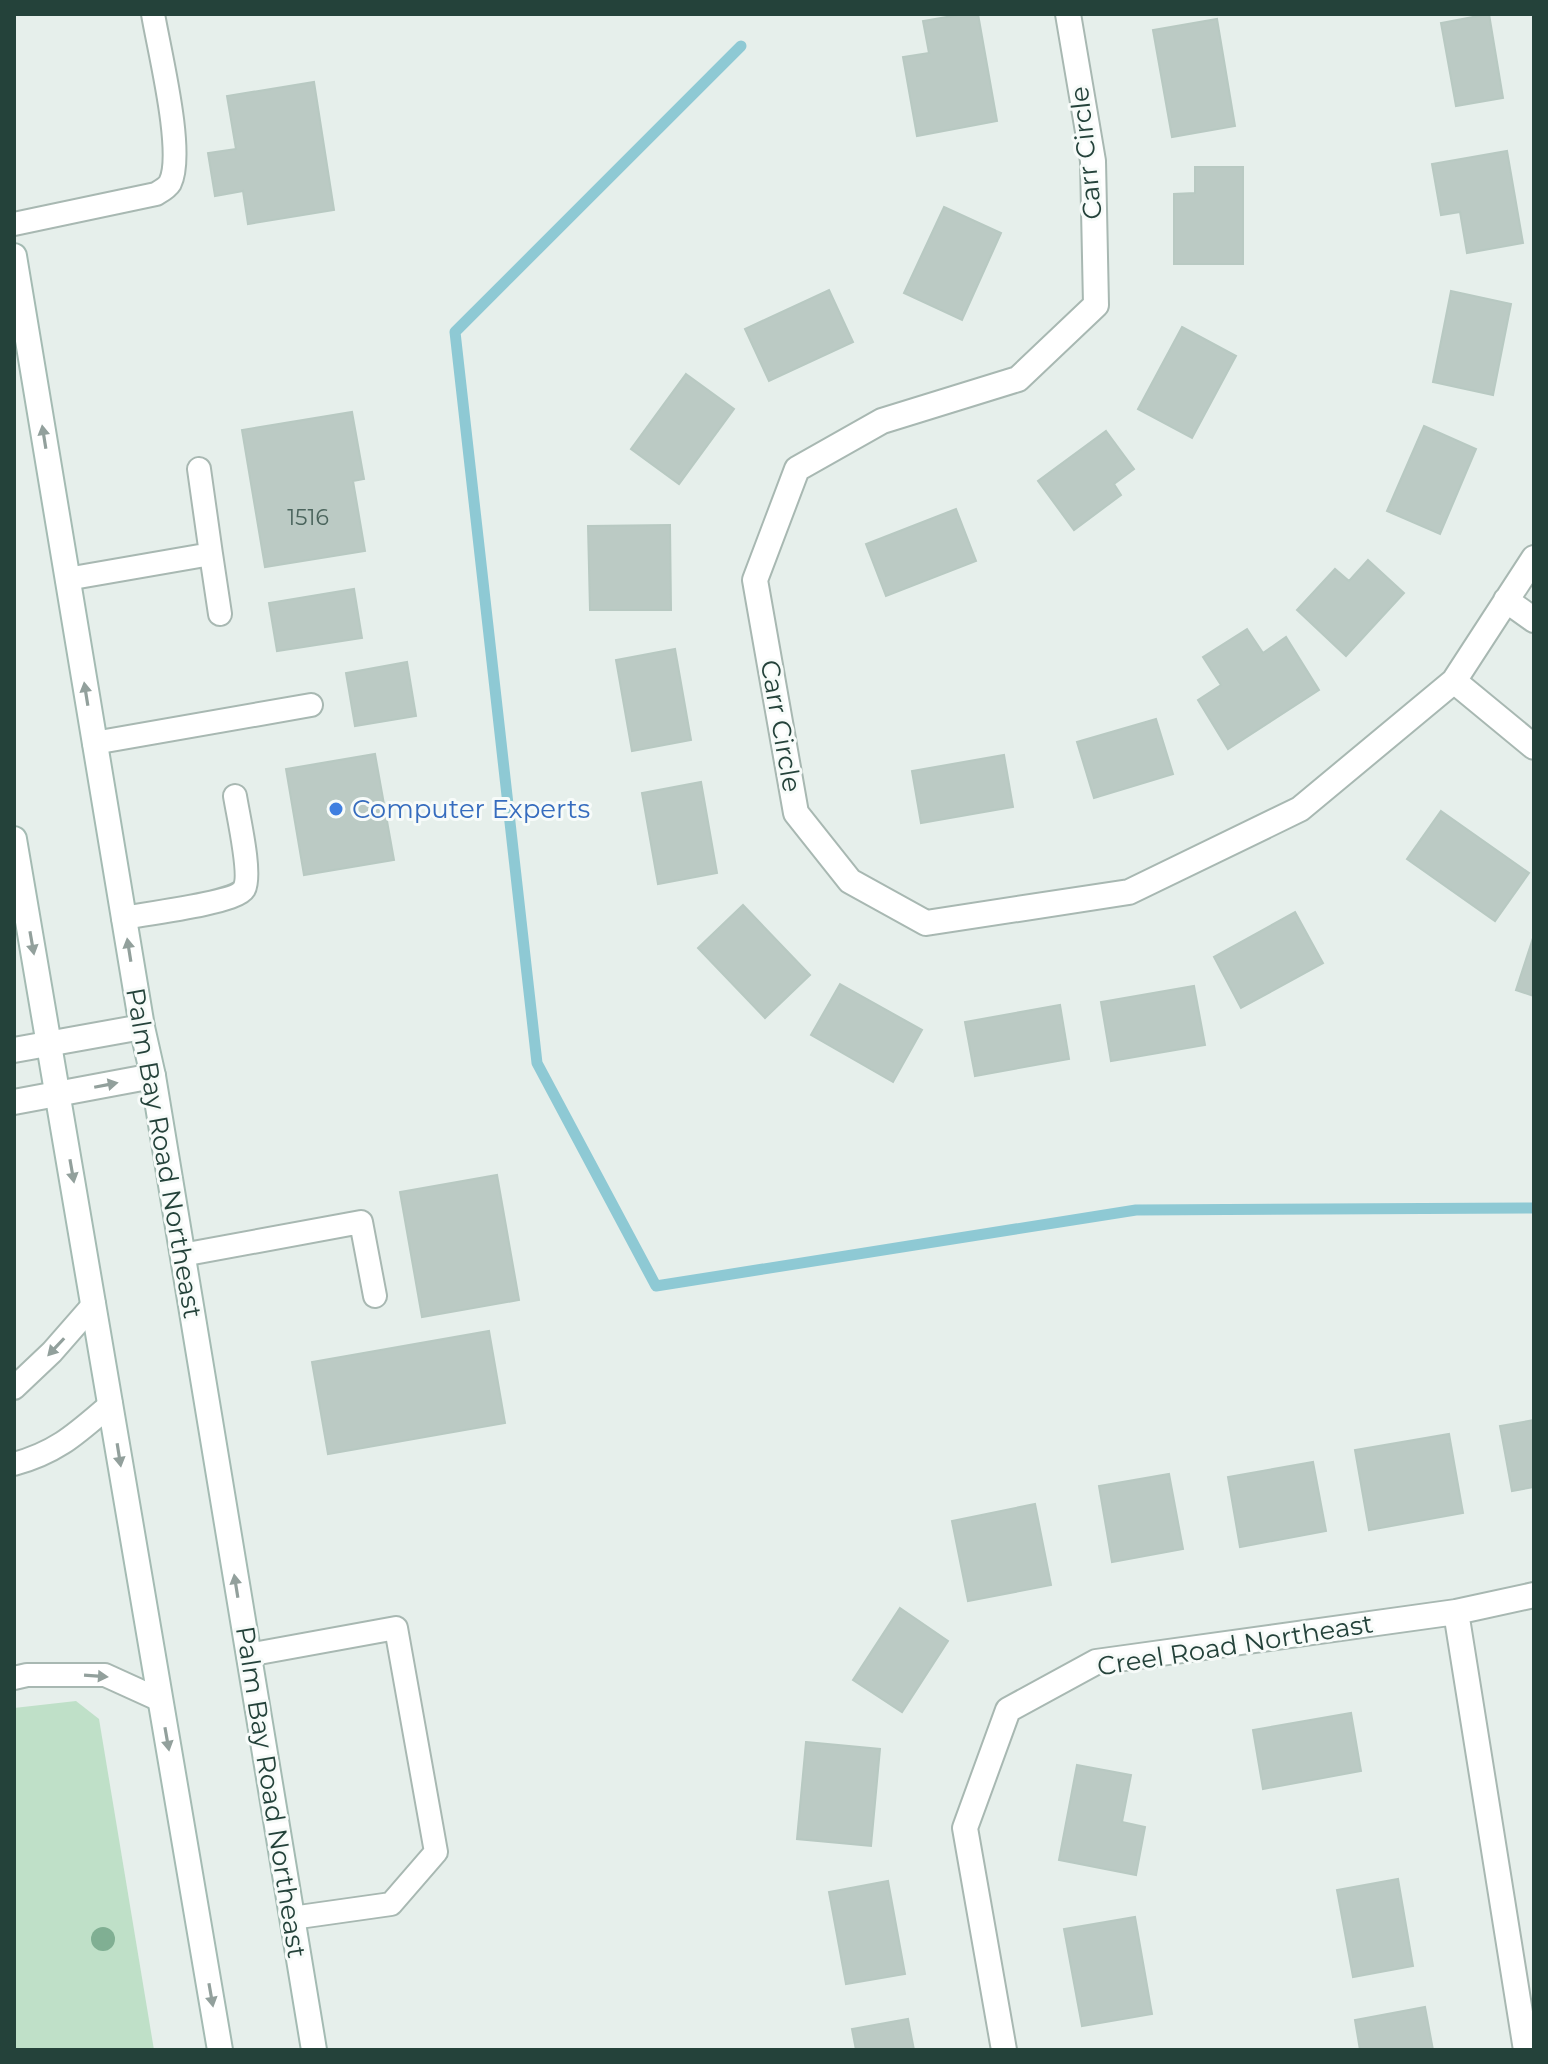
<svg xmlns="http://www.w3.org/2000/svg" width="1548" height="2064" font-family="Montserrat,sans-serif">
	<rect width="100%" height="100%" fill="#e6efeb"/>
	<path fill="#bfe0c8" d="M 76,1701 L 99,1719 L 154,2050 L 14,2050 L 14,1708 Z"/>
	<g fill="none" stroke-linecap="round" stroke-linejoin="round">
		<path stroke="#8ec9d4" stroke-width="11" d="M 741,46 L 455,332 L 537,1063 L 656,1286 L 1136,1210 L 1534,1208"/>
	</g>
	<path fill="#bbcac4" stroke="#b8c9c2" stroke-width="2" d="M 964,14 L 978,14 L 997,121 L 917,136 L 903,57 L 929,53 L 923,21 Z
		M 1489,14 L 1503,98 L 1456,106 L 1441,23 Z
		M 1217,19 L 1235,126 L 1172,137 L 1153,30 Z
		M 314,82 L 334,210 L 248,224 L 243,191 L 215,196 L 208,153 L 236,149 L 227,96 Z
		M 1507,151 L 1523,243 L 1467,253 L 1460,212 L 1441,215 L 1432,164 Z
		M 1195,167 L 1243,167 L 1243,264 L 1174,264 L 1174,194 L 1195,193 Z
		M 944,207 L 1001,233 L 962,320 L 904,293 Z
		M 829,290 L 853,342 L 769,381 L 745,329 Z
		M 1451,291 L 1511,304 L 1493,395 L 1433,382 Z
		M 1182,327 L 1236,356 L 1192,438 L 1138,409 Z
		M 686,374 L 734,409 L 679,484 L 631,449 Z
		M 352,412 L 364,479 L 353,481 L 365,551 L 265,567 L 242,430 Z
		M 1424,426 L 1476,449 L 1440,534 L 1387,511 Z
		M 1106,431 L 1134,469 L 1114,484 L 1121,495 L 1074,530 L 1038,481 Z
		M 956,509 L 976,561 L 886,596 L 866,544 Z
		M 670,525 L 671,610 L 590,610 L 588,526 Z
		M 1368,560 L 1404,593 L 1346,656 L 1297,610 L 1335,569 L 1349,581 Z
		M 354,589 L 362,638 L 277,651 L 269,603 Z
		M 1247,629 L 1263,653 L 1286,637 L 1319,690 L 1228,749 L 1198,700 L 1221,685 L 1203,657 Z
		M 675,649 L 691,740 L 632,751 L 616,660 Z
		M 407,662 L 416,716 L 355,726 L 346,673 Z
		M 1156,719 L 1173,774 L 1094,798 L 1077,742 Z
		M 375,754 L 394,860 L 304,875 L 286,769 Z
		M 1004,755 L 1013,807 L 921,823 L 912,771 Z
		M 701,782 L 717,873 L 658,884 L 642,793 Z
		M 1441,811 L 1529,873 L 1495,921 L 1407,859 Z
		M 743,905 L 810,975 L 765,1018 L 698,948 Z
		M 1295,912 L 1323,963 L 1241,1008 L 1214,957 Z
		M 1534,935 L 1534,996 L 1516,990 Z
		M 840,984 L 922,1030 L 893,1082 L 811,1035 Z
		M 1194,986 L 1205,1045 L 1111,1061 L 1101,1002 Z
		M 1060,1005 L 1069,1059 L 975,1076 L 965,1022 Z
		M 497,1175 L 519,1300 L 422,1317 L 400,1192 Z
		M 489,1331 L 505,1423 L 328,1454 L 312,1362 Z
		M 1534,1420 L 1534,1487 L 1512,1491 L 1500,1426 Z
		M 1449,1434 L 1463,1513 L 1369,1530 L 1355,1450 Z
		M 1313,1462 L 1326,1531 L 1240,1547 L 1228,1477 Z
		M 1169,1474 L 1183,1549 L 1112,1562 L 1099,1486 Z
		M 1035,1504 L 1051,1585 L 968,1601 L 952,1521 Z
		M 900,1608 L 948,1641 L 902,1712 L 853,1680 Z
		M 1351,1713 L 1361,1771 L 1263,1789 L 1253,1730 Z
		M 806,1742 L 880,1749 L 871,1846 L 797,1839 Z
		M 1077,1765 L 1131,1775 L 1122,1822 L 1145,1827 L 1136,1875 L 1059,1860 Z
		M 1398,1879 L 1413,1966 L 1353,1977 L 1337,1890 Z
		M 888,1881 L 905,1974 L 846,1984 L 829,1892 Z
		M 1135,1917 L 1152,2014 L 1082,2026 L 1064,1929 Z
		M 1425,2007 L 1433,2050 L 1360,2050 L 1355,2020 Z
		M 908,2019 L 914,2050 L 856,2050 L 852,2029 Z"/>
	<g fill="none" stroke-linecap="round" stroke-linejoin="round">
		<defs>
			<path id="service" d="M 14,224 L 156,194 C 161,191 167,188 170,183 C 185,153 159,50 153,14
				M 211,554 L 220,614
				M 67,579 L 211,554 L 199,469
				M 94,743 L 311,705
				M 123,918 C 143,914 236,903 244,889 C 252,875 238,815 235,796
				M 182,1255 L 361,1222 L 375,1296
				M 14,1388 L 52,1352 L 94,1304
				M 14,1464 C 58,1452 77,1433 111,1404
				M 248,1655 L 396,1628 L 436,1852 L 391,1904 L 292,1918
				M 14,1678 L 27,1675 L 105,1675 L 160,1700"/>
			<path id="minor" d="M 1068,14 L 1093,161 L 1096,305 L 1018,379 L 882,421 L 797,469 L 755,580 L 796,813 L 850,881 L 926,923 L 1129,892 L 1300,809 L 1454,681 L 1534,558
				M 1506,600 L 1534,620
				M 1454,681 L 1534,747
				M 1456,1612 L 1526,2050
				M 1004,2050 L 965,1828 L 1008,1710 L 1096,1662 L 1456,1612 L 1534,1595"/>
			<path id="tertiary" d="M 14,1050 L 142,1027
				M 14,1102 L 153,1076"/>
			<path id="secondary" d="M 14,256 L 142,1027 L 153,1076 L 314,2050
				M 14,839 L 220,2050"/>
		</defs>
		<use href="#service" stroke="#a8b8b2" stroke-width="26"/>
		<use href="#minor" stroke="#a8b8b2" stroke-width="28"/>
		<use href="#tertiary" stroke="#a8b8b2" stroke-width="28"/>
		<use href="#secondary" stroke="#a4bbb3" stroke-width="28"/>
		<use href="#service" stroke="#fff" stroke-width="22"/>
		<use href="#minor" stroke="#fff" stroke-width="24"/>
		<use href="#tertiary" stroke="#fff" stroke-width="24"/>
		<use href="#secondary" stroke="#fff" stroke-width="24"/>
	</g>
	<circle fill="#80af93" cx="103" cy="1939" r="12"/>
	<defs><path id="oneway-solid" d="M-6-.8H1V-3.2L6.5 0L1 3.2V.8H-6Z" transform="scale(2)"/></defs>
	<g fill="#92a09c">
		<use href="#oneway-solid" transform="translate(44 437) rotate(-99)"/>
		<use href="#oneway-solid" transform="translate(86 694) rotate(-99)"/>
		<use href="#oneway-solid" transform="translate(32 943) rotate(80)"/>
		<use href="#oneway-solid" transform="translate(129 950) rotate(-99)"/>
		<use href="#oneway-solid" transform="translate(106 1085) rotate(-11)"/>
		<use href="#oneway-solid" transform="translate(72 1171) rotate(80)"/>
		<use href="#oneway-solid" transform="translate(56 1347) rotate(133)"/>
		<use href="#oneway-solid" transform="translate(119 1455) rotate(81)"/>
		<use href="#oneway-solid" transform="translate(236 1586) rotate(-99)"/>
		<use href="#oneway-solid" transform="translate(96 1676) rotate(4)"/>
		<use href="#oneway-solid" transform="translate(167 1739) rotate(80)"/>
		<use href="#oneway-solid" transform="translate(211 1995) rotate(80)"/>
	</g>
	<circle fill="#3f7fe0" stroke="#f7fbf9" stroke-width="3" cx="336" cy="809" r="8"/>
	<g text-anchor="middle" dominant-baseline="central" stroke-width="6" stroke-linejoin="round" paint-order="stroke">
		<g font-size="22" fill="#4a645c">
			<text x="308" y="517">1516</text>
		</g>
		<g font-size="26" fill="#24423a" stroke="#f7fbf9">
			<text transform="translate(1086 153) rotate(-96)">Carr Circle</text>
			<text transform="translate(781 726) rotate(80)">Carr Circle</text>
			<text transform="translate(164 1153) rotate(80)">Palm Bay Road Northeast</text>
			<text transform="translate(1235 1645) rotate(-9)">Creel Road Northeast</text>
			<text transform="translate(271 1792) rotate(81)">Palm Bay Road Northeast</text>
		</g>
		<g font-size="26" fill="#366cbe" stroke="#f7fbf9" text-anchor="start">
			<text x="352" y="809">Computer Experts</text>
		</g>
	</g>
	<rect width="1548" height="2064" fill="none" stroke="#24423a" stroke-width="32"/>
</svg>
